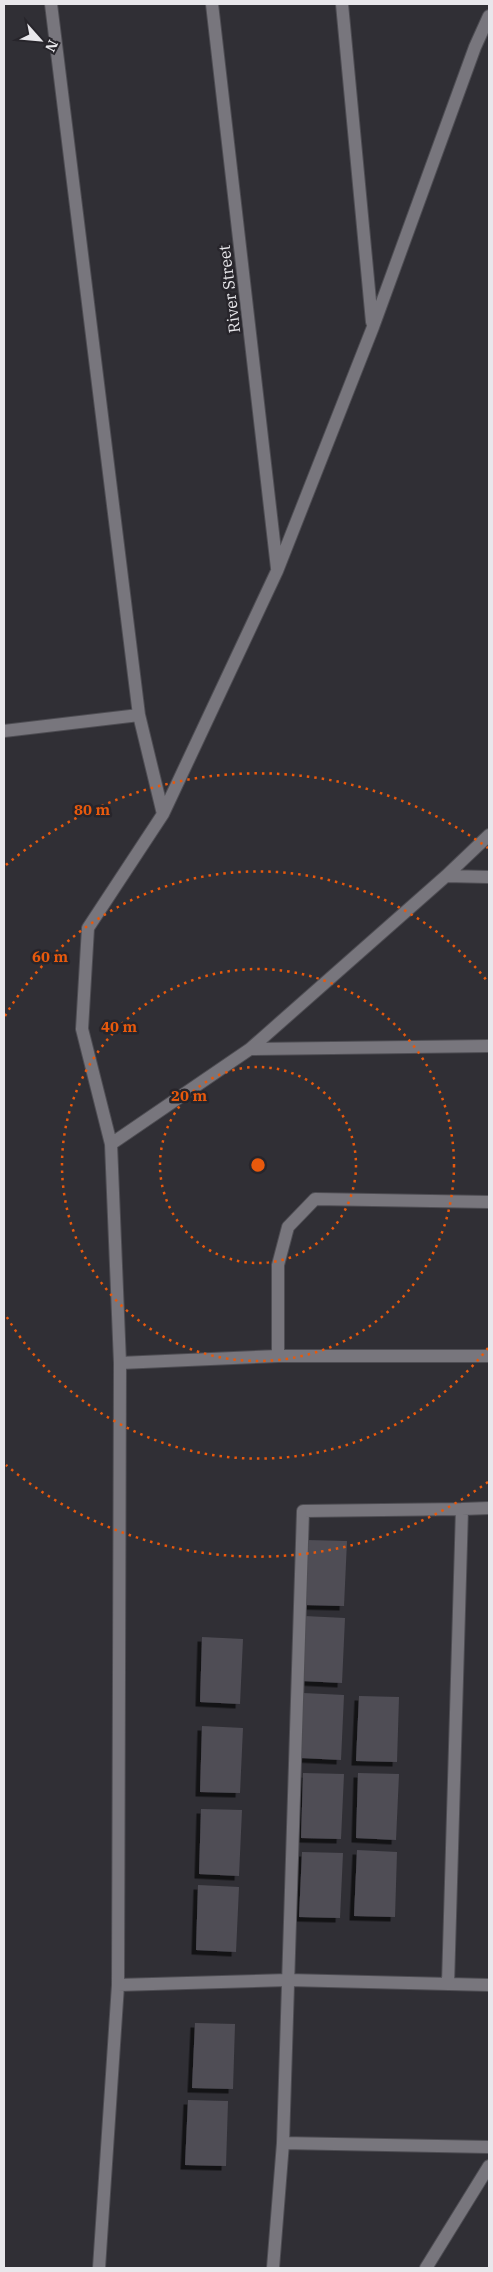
<svg xmlns="http://www.w3.org/2000/svg" width="493" height="2272" font-family="'IBM Plex Serif',serif">
	<defs>
		<filter id="shadow"><feDropShadow dx="-4.5" dy="4.5" stdDeviation="0" flood-color="#0009"/></filter>
	</defs>
	<rect width="100%" height="100%" fill="#302f35"/>
	<path fill="#4f4d55" filter="url(#shadow)" d="M 306,1540 L 347,1541 L 344,1606 L 304,1605 Z
		M 304,1616 L 345,1618 L 342,1683 L 302,1681 Z
		M 202,1637 L 243,1639 L 240,1704 L 200,1702 Z
		M 303,1693 L 344,1695 L 341,1760 L 301,1758 Z
		M 359,1696 L 399,1697 L 397,1762 L 356,1761 Z
		M 202,1726 L 243,1728 L 240,1793 L 200,1792 Z
		M 303,1773 L 344,1774 L 341,1839 L 301,1838 Z
		M 358,1773 L 399,1774 L 396,1840 L 356,1838 Z
		M 201,1809 L 242,1810 L 239,1876 L 199,1874 Z
		M 357,1850 L 397,1852 L 395,1917 L 354,1916 Z
		M 302,1852 L 343,1853 L 340,1918 L 299,1917 Z
		M 198,1885 L 239,1887 L 236,1952 L 196,1950 Z
		M 195,2023 L 235,2024 L 233,2089 L 192,2088 Z
		M 188,2100 L 228,2101 L 226,2166 L 185,2165 Z"/>
	<g fill="none" stroke-linecap="round" stroke-linejoin="round">
		<defs>
			<path id="minor" d="M 51,4 L 139,715 L 163,814
				M 212,4 L 277,568
				M 342,4 L 372,322
				M 4,731 L 139,715
				M 446,876 L 489,877
				M 250,1049 L 489,1046
				M 111,1144 L 250,1049 L 446,876 L 489,835
				M 278,1356 L 278,1265 L 288,1227 L 315,1199 L 489,1202
				M 120,1363 L 278,1356 L 489,1356
				M 448,1984 L 462,1509 L 489,1508
				M 118,1985 L 288,1980 L 489,1985
				M 283,2143 L 489,2147
				M 99,2268 L 118,1985 L 120,1363 L 111,1144 L 82,1029 L 88,928 L 163,814 L 277,571 L 373,327 L 475,47 L 489,16
				M 273,2268 L 283,2143 L 303,1511 L 462,1509
				M 426,2268 L 489,2166"/>
		</defs>
		<use href="#minor" stroke="#4e4d53" stroke-width="14"/>
		<use href="#minor" stroke="#78767d" stroke-width="12"/>
	</g>
	<g fill="none" stroke="#e8590c" stroke-width="2.5" stroke-dasharray="2.5 5">
		<circle cx="258" cy="1165" r="98"/>
		<circle cx="258" cy="1165" r="196"/>
		<path d="M488 1348A294 294 0 0 1 5 1314M5 1016A294 294 0 0 1 488 982"/>
		<path d="M488 1482A392 392 0 0 1 6 1465M6 865A392 392 0 0 1 488 848"/>
	</g>
	<g text-anchor="middle" dominant-baseline="central" stroke-width="5" stroke-linejoin="round" paint-order="stroke">
		<g font-size="16" fill="#e8e7eb" stroke="#27252b">
			<text transform="translate(229 289) rotate(-97)">River Street</text>
		</g>
	</g>
	<circle cx="258" cy="1165" r="8" fill="#e8590c" stroke="#27252b" stroke-width="2.5"/>
	<g font-size="15" text-anchor="middle" font-weight="bold" fill="#e8590c" stroke="#27252b" stroke-width="5" stroke-linejoin="round" paint-order="stroke">
		<text x="92" y="815">80 m</text>
		<text x="50" y="962">60 m</text>
		<text x="119" y="1032">40 m</text>
		<text x="189" y="1101">20 m</text>
	</g>
	<rect width="493" height="2272" fill="none" stroke="#e8e7eb" stroke-width="10"/>
	<g transform="translate(40 40) rotate(117)" stroke="#27252b" stroke-width="4" paint-order="stroke">
	<path d="M0-4L9 19L0 12L-9 19Z" fill="#e8e7eb"/>
	<text y="-8" font-size="14" font-weight="bold" text-anchor="middle" fill="#e8e7eb">N</text>
	</g>
</svg>
